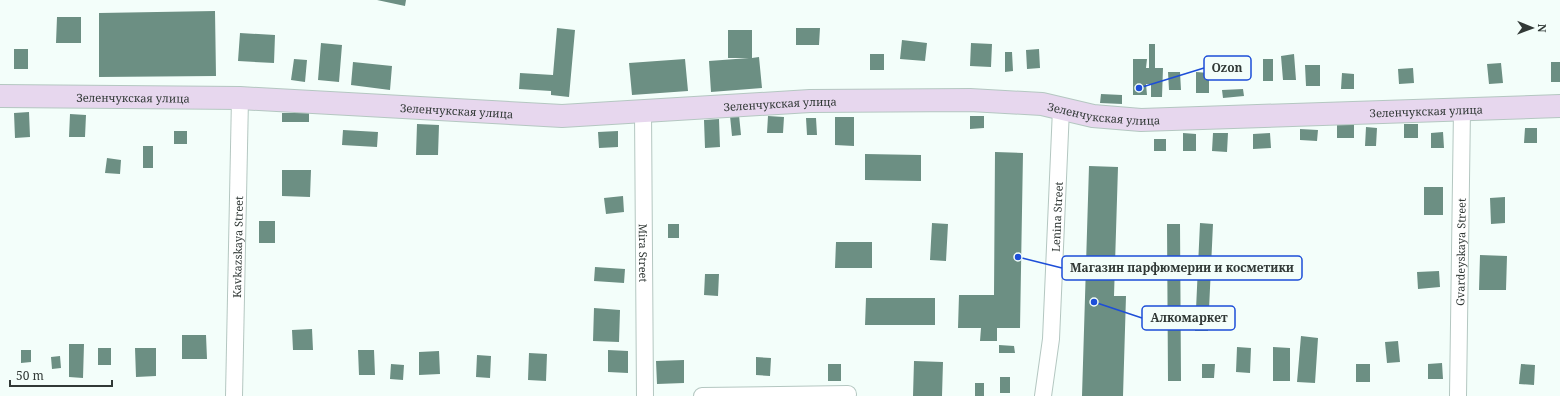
<svg xmlns="http://www.w3.org/2000/svg" width="1560" height="396" font-family="'Noto Serif',serif">
	<rect width="100%" height="100%" fill="#f3fefa"/>
	<path fill="#6c8f83" d="M 377,0 L 406,0 L 405,6 Z
		M 215,11 L 216,76 L 99,77 L 99,13 Z
		M 57,17 L 81,17 L 81,43 L 56,43 Z
		M 557,28 L 575,30 L 569,97 L 551,95 L 551,91 L 519,89 L 520,73 L 553,75 Z
		M 796,28 L 820,28 L 819,45 L 796,45 Z
		M 728,30 L 752,30 L 752,58 L 759,57 L 762,88 L 711,92 L 709,61 L 749,58 L 728,58 Z
		M 240,33 L 275,35 L 274,63 L 238,61 Z
		M 902,40 L 927,43 L 925,61 L 900,59 Z
		M 321,43 L 342,45 L 339,82 L 318,80 Z
		M 971,43 L 992,44 L 991,67 L 970,66 Z
		M 1149,44 L 1155,44 L 1155,68 L 1163,68 L 1162,97 L 1151,97 L 1151,84 L 1146,84 L 1147,95 L 1133,95 L 1133,59 L 1147,59 L 1146,68 L 1149,68 Z
		M 14,49 L 28,49 L 28,69 L 14,69 Z
		M 1039,49 L 1040,68 L 1027,69 L 1026,50 Z
		M 1005,52 L 1012,52 L 1013,71 L 1005,72 Z
		M 870,54 L 884,54 L 884,70 L 870,70 Z
		M 1294,54 L 1296,80 L 1283,80 L 1281,56 Z
		M 294,59 L 307,60 L 305,82 L 291,80 Z
		M 685,59 L 688,91 L 632,95 L 629,63 Z
		M 1263,59 L 1273,59 L 1273,81 L 1263,81 Z
		M 353,62 L 392,66 L 390,90 L 351,85 Z
		M 1551,62 L 1560,62 L 1560,82 L 1551,82 Z
		M 1501,63 L 1503,83 L 1489,84 L 1487,64 Z
		M 1305,65 L 1320,65 L 1320,86 L 1306,86 Z
		M 1413,68 L 1414,83 L 1399,84 L 1398,69 Z
		M 1168,72 L 1180,72 L 1181,90 L 1169,90 Z
		M 1196,72 L 1209,73 L 1209,93 L 1196,93 Z
		M 1342,73 L 1354,74 L 1354,89 L 1341,89 Z
		M 1243,89 L 1244,96 L 1223,98 L 1222,90 Z
		M 1101,94 L 1122,95 L 1122,104 L 1100,103 Z
		M 29,112 L 30,137 L 15,138 L 14,113 Z
		M 282,113 L 309,113 L 309,122 L 282,122 Z
		M 70,114 L 86,115 L 85,137 L 69,137 Z
		M 739,115 L 741,135 L 732,136 L 730,116 Z
		M 768,116 L 784,117 L 783,133 L 767,133 Z
		M 970,116 L 984,116 L 984,128 L 970,129 Z
		M 835,117 L 854,117 L 854,146 L 835,145 Z
		M 806,118 L 816,118 L 817,135 L 807,135 Z
		M 719,119 L 720,147 L 705,148 L 704,120 Z
		M 417,124 L 439,125 L 438,155 L 416,155 Z
		M 1404,124 L 1418,124 L 1418,138 L 1404,138 Z
		M 1337,125 L 1354,125 L 1354,138 L 1337,138 Z
		M 1366,127 L 1377,128 L 1376,146 L 1365,146 Z
		M 1525,128 L 1537,128 L 1537,143 L 1524,143 Z
		M 1300,129 L 1318,130 L 1317,141 L 1300,140 Z
		M 343,130 L 378,132 L 377,147 L 342,145 Z
		M 174,131 L 187,131 L 187,144 L 174,144 Z
		M 618,131 L 618,147 L 599,148 L 598,132 Z
		M 1443,132 L 1444,148 L 1431,148 L 1431,133 Z
		M 1183,133 L 1196,134 L 1196,151 L 1183,151 Z
		M 1213,133 L 1228,133 L 1227,152 L 1212,151 Z
		M 1270,133 L 1271,148 L 1253,149 L 1253,134 Z
		M 1154,139 L 1166,139 L 1166,151 L 1154,151 Z
		M 143,146 L 153,146 L 153,168 L 143,168 Z
		M 995,152 L 1023,153 L 1020,328 L 997,328 L 997,341 L 980,341 L 981,328 L 958,328 L 959,295 L 994,295 Z
		M 865,154 L 921,155 L 921,181 L 865,180 Z
		M 107,158 L 121,160 L 120,174 L 105,173 Z
		M 1089,166 L 1118,167 L 1114,296 L 1126,296 L 1123,396 L 1082,396 Z
		M 282,170 L 311,170 L 310,197 L 282,196 Z
		M 1424,187 L 1443,187 L 1443,215 L 1424,215 Z
		M 623,196 L 624,212 L 606,214 L 604,198 Z
		M 1505,197 L 1505,223 L 1491,224 L 1490,198 Z
		M 259,221 L 275,221 L 275,243 L 259,243 Z
		M 932,223 L 948,224 L 946,261 L 930,260 Z
		M 1200,223 L 1213,224 L 1208,331 L 1195,331 Z
		M 668,224 L 679,224 L 679,238 L 668,238 Z
		M 1167,224 L 1180,224 L 1181,381 L 1168,381 Z
		M 836,242 L 872,242 L 872,268 L 835,268 Z
		M 1480,255 L 1507,256 L 1506,290 L 1479,290 Z
		M 595,267 L 625,269 L 624,283 L 594,281 Z
		M 1439,271 L 1440,287 L 1418,289 L 1417,272 Z
		M 705,274 L 719,274 L 718,296 L 704,295 Z
		M 866,298 L 935,298 L 935,325 L 865,325 Z
		M 594,308 L 620,310 L 619,342 L 593,341 Z
		M 312,329 L 313,350 L 293,350 L 292,330 Z
		M 182,335 L 206,335 L 207,359 L 182,359 Z
		M 1301,336 L 1318,338 L 1315,383 L 1297,382 Z
		M 1398,341 L 1400,362 L 1387,363 L 1385,342 Z
		M 69,344 L 84,344 L 83,378 L 69,377 Z
		M 999,345 L 1014,346 L 1015,353 L 999,353 Z
		M 1237,347 L 1251,348 L 1250,373 L 1236,372 Z
		M 1273,347 L 1290,348 L 1290,381 L 1273,381 Z
		M 98,348 L 111,348 L 111,365 L 98,365 Z
		M 135,348 L 156,348 L 156,376 L 136,377 Z
		M 21,350 L 31,350 L 31,362 L 21,363 Z
		M 358,350 L 374,350 L 375,375 L 359,375 Z
		M 608,350 L 628,351 L 628,373 L 608,372 Z
		M 439,351 L 440,374 L 419,375 L 419,352 Z
		M 529,353 L 547,354 L 546,381 L 528,380 Z
		M 477,355 L 491,356 L 490,378 L 476,377 Z
		M 60,356 L 61,368 L 52,369 L 51,357 Z
		M 756,357 L 771,358 L 770,376 L 756,375 Z
		M 684,360 L 684,383 L 657,384 L 656,361 Z
		M 914,361 L 943,362 L 942,396 L 913,396 Z
		M 1442,363 L 1443,379 L 1428,379 L 1428,364 Z
		M 391,364 L 404,365 L 403,380 L 390,379 Z
		M 828,364 L 841,364 L 841,381 L 828,381 Z
		M 1202,364 L 1215,364 L 1214,378 L 1202,378 Z
		M 1356,364 L 1370,364 L 1370,382 L 1356,382 Z
		M 1521,364 L 1535,365 L 1534,385 L 1519,384 Z
		M 1000,377 L 1010,377 L 1010,393 L 1000,393 Z
		M 975,383 L 984,383 L 984,396 L 975,396 Z"/>
	<g fill="none" stroke-linecap="round" stroke-linejoin="round">
		<defs>
			<g id="street">
				<path id="s1" d="M 643,111 L 645,396"/>
				<path id="s2" d="M 234,396 L 240,98"/>
				<path d="M 702,396 L 848,394"/>
				<path id="s3" d="M 1043,396 L 1051,339 L 1061,109"/>
				<path id="s4" d="M 1458,396 L 1462,109"/>
			</g>
			<g id="secondary">
				<path id="s5" d="M 0,96 L 240,98 L 562,116 L 810,101 L 970,100 L 1042,104 L 1093,116 L 1141,120 L 1560,106"/>
			</g>
		</defs>
		<use href="#street" stroke="#b4c7c1" stroke-width="18"/>
		<use href="#secondary" stroke="#b4c7c1" stroke-width="24"/>
		<use href="#street" stroke="#fff" stroke-width="16"/>
		<use href="#secondary" stroke="#e7d7ee" stroke-width="22"/>
	</g>
	<g text-anchor="middle" dominant-baseline="central" stroke-width="3" stroke-linejoin="round" paint-order="stroke">
		<g font-size="11" fill="#313936" stroke="#f3fefa">
			<text stroke="none"><textPath href="#s5" startOffset="133">Зеленчукская улица</textPath></text>
			<text stroke="none"><textPath href="#s5" startOffset="781">Зеленчукская улица</textPath></text>
			<text stroke="none"><textPath href="#s5" startOffset="457">Зеленчукская улица</textPath></text>
			<text stroke="none"><textPath href="#s5" startOffset="1429">Зеленчукская улица</textPath></text>
			<text stroke="none"><textPath href="#s5" startOffset="1106">Зеленчукская улица</textPath></text>
			<text stroke="none"><textPath href="#s3" startOffset="180">Lenina Street</textPath></text>
			<text stroke="none"><textPath href="#s2" startOffset="149">Kavkazskaya Street</textPath></text>
			<text stroke="none"><textPath href="#s4" startOffset="144">Gvardeyskaya Street</textPath></text>
			<text stroke="none"><textPath href="#s1" startOffset="142">Mira Street</textPath></text>
		</g>
	</g>
	<path fill="none" stroke="#1d4ed8" stroke-width="1.5" d="M1139 88L1204 68M1018 257L1062 268M1094 302L1142 318"/>
	<g fill="#1d4ed8" stroke="#f3fefa" stroke-width="1.5">
		<circle cx="1139" cy="88" r="4"/>
		<circle cx="1018" cy="257" r="4"/>
		<circle cx="1094" cy="302" r="4"/>
	</g>
	<g fill="#f3fefa" stroke="#1d4ed8" stroke-width="1.5">
		<rect x="1204" y="56" width="47" height="24" rx="4"/>
		<rect x="1062" y="256" width="240" height="24" rx="4"/>
		<rect x="1142" y="306" width="93" height="24" rx="4"/>
	</g>
	<g font-size="12" text-anchor="middle" font-weight="bold" fill="#313936">
		<text x="1227" y="72">Ozon</text>
		<text x="1182" y="272">Магазин парфюмерии и косметики</text>
		<text x="1189" y="322">Алкомаркет</text>
	</g>
	<g transform="translate(1532 28) rotate(91)" stroke="#f3fefa" stroke-width="3" paint-order="stroke">
	<path d="M0-3L7 15L0 10L-7 15Z" fill="#313936"/>
	<text y="-6" font-size="11" font-weight="bold" text-anchor="middle" fill="#313936">N</text>
	</g>
	<path d="M10 380v6h102v-6" fill="none" stroke="#313936" stroke-width="2"/>
	<text x="16" y="380" font-size="12" fill="#313936" stroke="#f3fefa" stroke-width="3" paint-order="stroke">50 m</text>
</svg>
